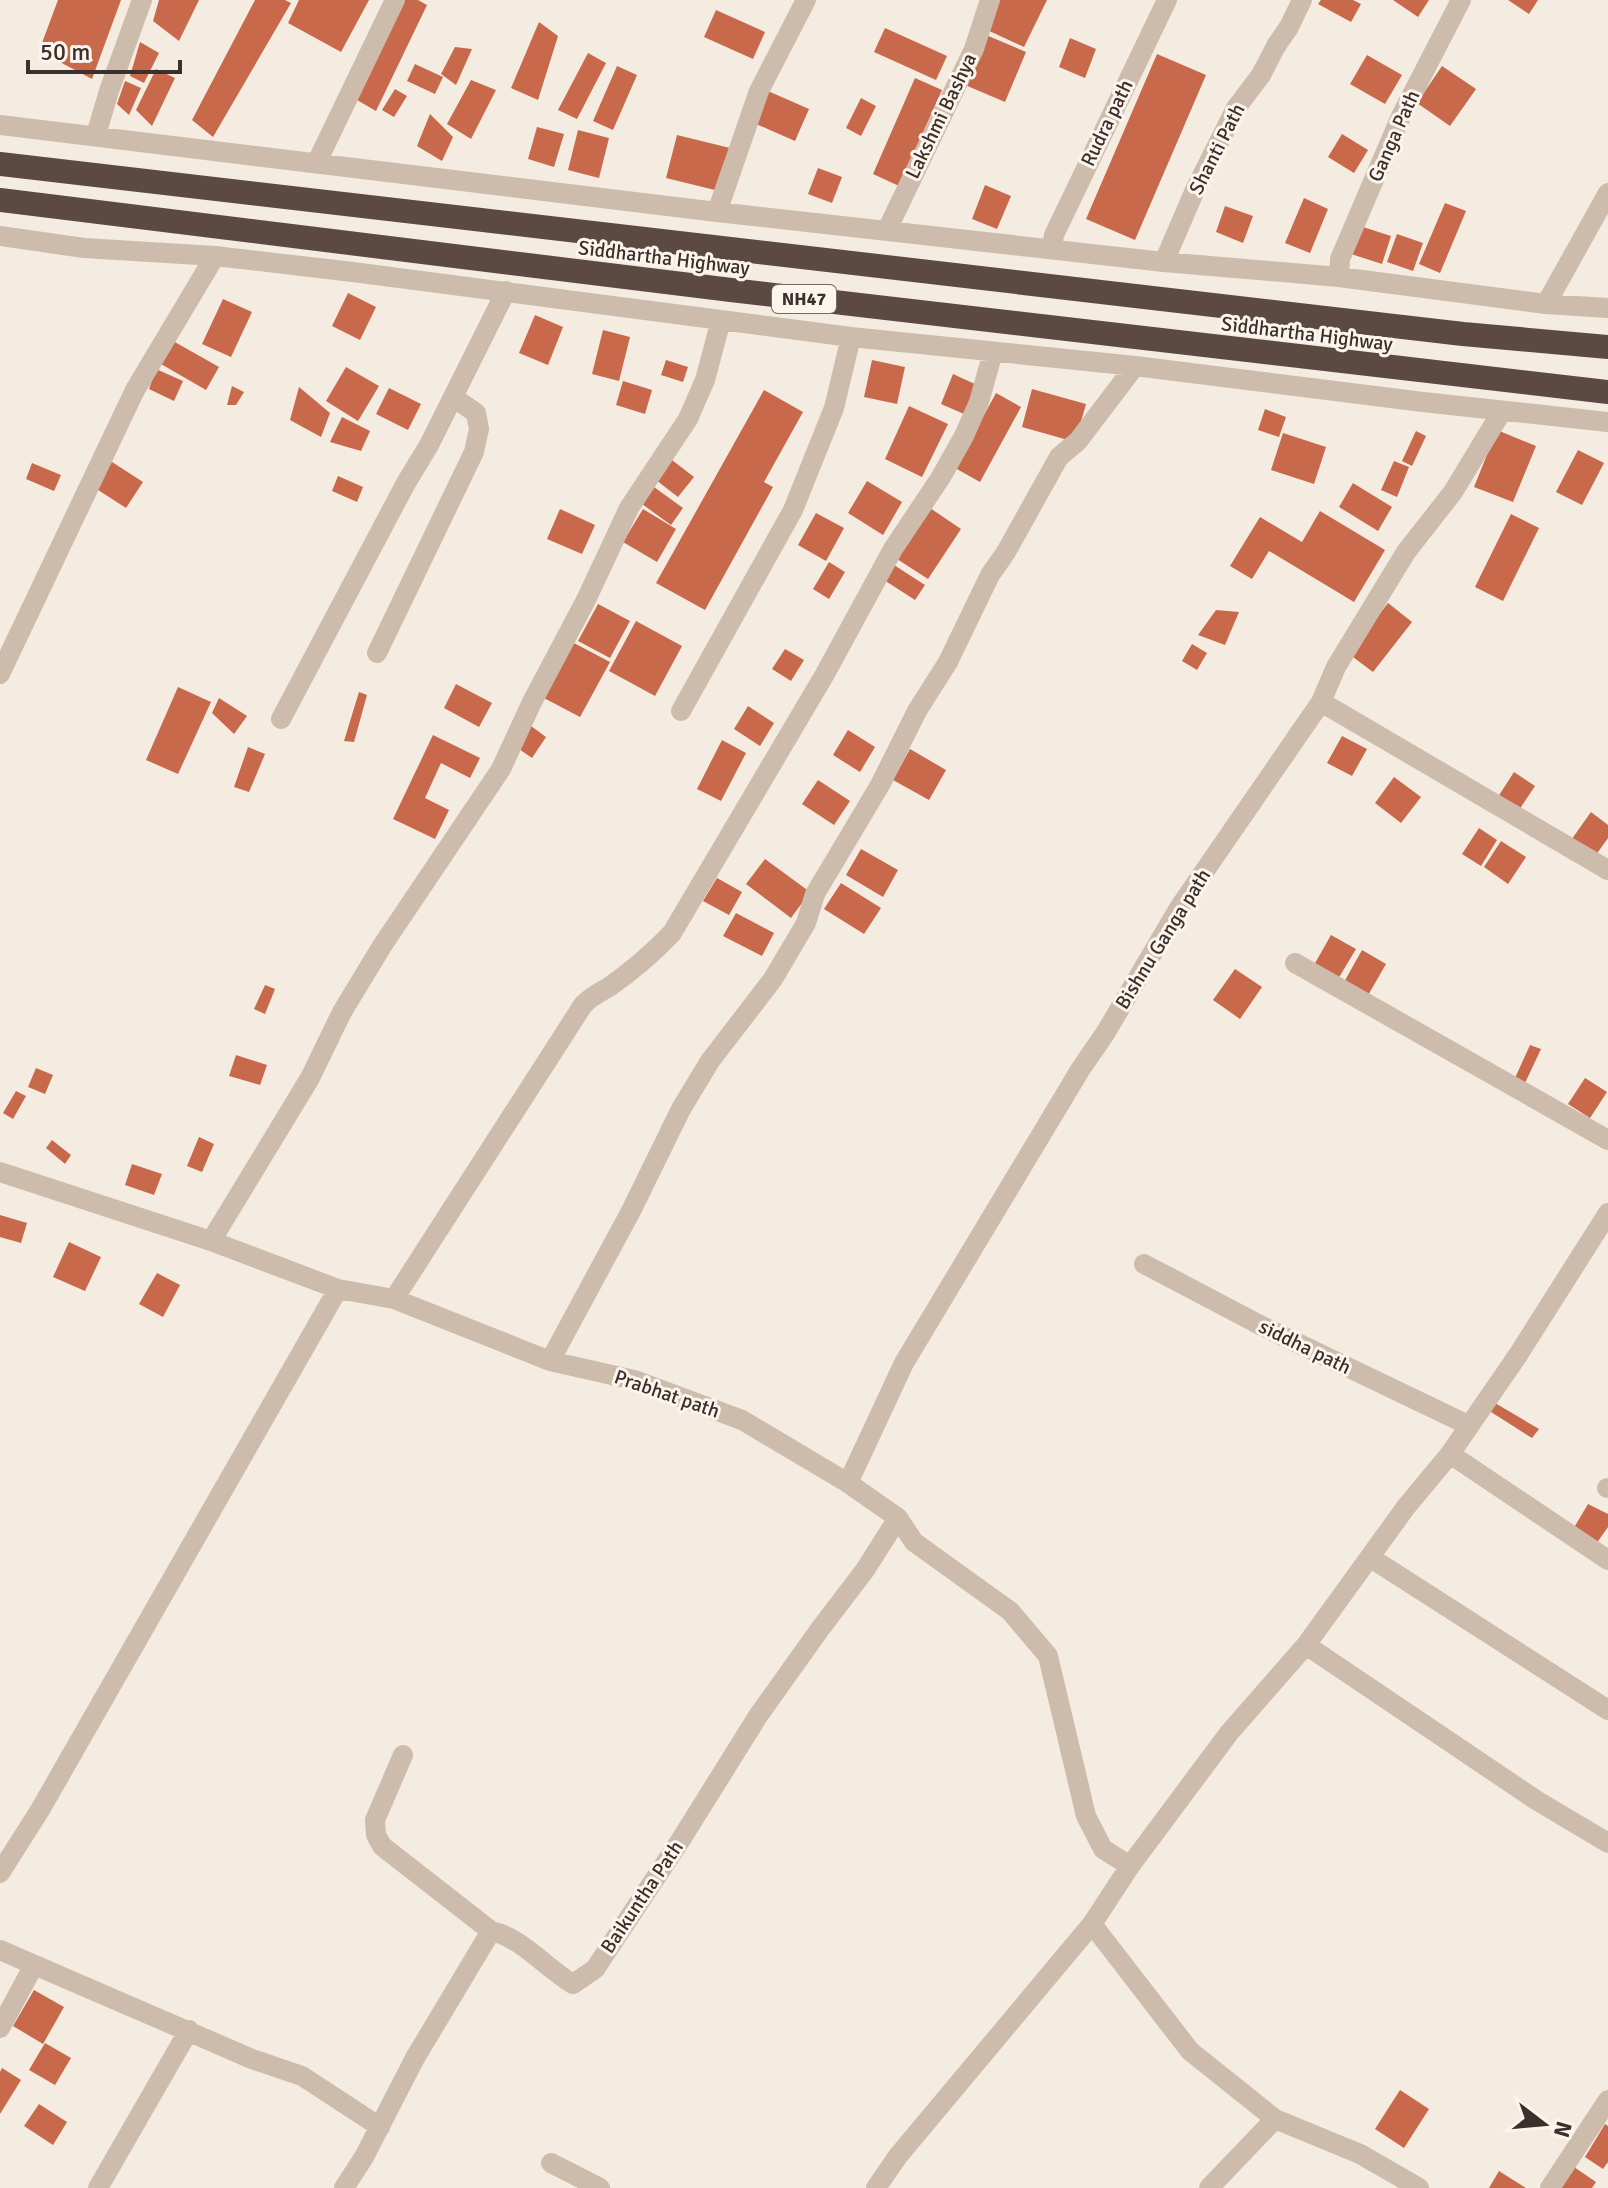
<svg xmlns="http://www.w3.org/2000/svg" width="1608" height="2188" font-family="Signika,sans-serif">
	<rect width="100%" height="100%" fill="#f4ebe1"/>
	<path fill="#c8694b" d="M 58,0 L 121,0 L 92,79 L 39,51 Z
		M 159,0 L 199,0 L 179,41 L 153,21 Z
		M 255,0 L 285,0 L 291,3 L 213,137 L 192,120 Z
		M 299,0 L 369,0 L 341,52 L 288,23 Z
		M 403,0 L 418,0 L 427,5 L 376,111 L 357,100 Z
		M 999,0 L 1047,0 L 1024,47 L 985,29 Z
		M 1321,0 L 1353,0 L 1361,4 L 1351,22 L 1318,4 Z
		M 1393,0 L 1429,0 L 1418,17 Z
		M 1508,0 L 1538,0 L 1529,14 Z
		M 716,10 L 765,32 L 753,59 L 704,37 Z
		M 539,22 L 558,36 L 538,100 L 511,88 Z
		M 885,28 L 947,56 L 936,80 L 874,52 Z
		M 986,35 L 1026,52 L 1005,102 L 965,85 Z
		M 1070,38 L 1096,49 L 1085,78 L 1059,67 Z
		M 140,42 L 159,53 L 144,83 L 130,76 Z
		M 455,47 L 472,49 L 456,85 L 441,74 Z
		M 588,53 L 606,63 L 577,119 L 558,110 Z
		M 1157,54 L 1206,75 L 1135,240 L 1086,219 Z
		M 1367,55 L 1402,75 L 1385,104 L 1350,84 Z
		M 415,64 L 443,77 L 435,94 L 407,81 Z
		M 617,66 L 637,75 L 613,130 L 593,121 Z
		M 1442,66 L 1476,89 L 1450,126 L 1417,103 Z
		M 156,69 L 175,78 L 152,126 L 136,110 Z
		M 915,78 L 942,90 L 899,186 L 873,174 Z
		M 471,80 L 496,90 L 471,139 L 447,124 Z
		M 125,81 L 141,88 L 129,115 L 117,104 Z
		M 395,89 L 407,96 L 394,117 L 382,110 Z
		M 768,91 L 809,109 L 795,141 L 754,123 Z
		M 861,98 L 876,106 L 861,136 L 846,128 Z
		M 430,114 L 453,137 L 442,161 L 417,146 Z
		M 537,127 L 564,134 L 554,167 L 528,159 Z
		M 578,130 L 609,138 L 599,178 L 568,170 Z
		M 1342,134 L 1368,150 L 1354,173 L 1328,157 Z
		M 677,135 L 730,148 L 719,191 L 666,178 Z
		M 818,168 L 842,177 L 832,203 L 808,194 Z
		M 985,185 L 1011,196 L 997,229 L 972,219 Z
		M 1304,198 L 1328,209 L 1310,253 L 1285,243 Z
		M 1445,203 L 1466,211 L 1440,273 L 1419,264 Z
		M 1225,206 L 1253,216 L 1243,243 L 1216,232 Z
		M 1360,226 L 1391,236 L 1382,264 L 1351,254 Z
		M 1397,234 L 1423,243 L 1413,271 L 1387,262 Z
		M 348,293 L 376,307 L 360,340 L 332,326 Z
		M 223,299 L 252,312 L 231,357 L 202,344 Z
		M 535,315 L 563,327 L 548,365 L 519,353 Z
		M 603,330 L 630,337 L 619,381 L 592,374 Z
		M 173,341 L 219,367 L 206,390 L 161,364 Z
		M 666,360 L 688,367 L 683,382 L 661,375 Z
		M 872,360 L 905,367 L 897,404 L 864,397 Z
		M 346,367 L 379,386 L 358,421 L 326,401 Z
		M 156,369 L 183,381 L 174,401 L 149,389 Z
		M 953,374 L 977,385 L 964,414 L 941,404 Z
		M 623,381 L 652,390 L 645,414 L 616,405 Z
		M 232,386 L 244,392 L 236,405 L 227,405 Z
		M 299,387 L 330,413 L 321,437 L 290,420 Z
		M 389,388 L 421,404 L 408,430 L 376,414 Z
		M 1032,389 L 1086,404 L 1075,442 L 1022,427 Z
		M 764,390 L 803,412 L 764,482 L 773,487 L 705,610 L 656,583 Z
		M 996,393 L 1021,407 L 980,482 L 955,468 Z
		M 909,406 L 948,424 L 922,477 L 885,459 Z
		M 1265,409 L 1286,417 L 1279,437 L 1258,430 Z
		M 342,417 L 370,431 L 361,451 L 330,442 Z
		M 1497,430 L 1536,446 L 1513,502 L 1474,487 Z
		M 1416,431 L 1426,436 L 1412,466 L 1402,461 Z
		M 1283,433 L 1326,447 L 1314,484 L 1271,470 Z
		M 1578,450 L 1604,463 L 1582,505 L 1556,492 Z
		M 672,460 L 694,477 L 678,497 L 656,480 Z
		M 1394,461 L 1409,467 L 1397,497 L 1381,490 Z
		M 112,462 L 143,482 L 126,508 L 95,488 Z
		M 32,463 L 61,475 L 54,491 L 26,479 Z
		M 338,476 L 363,487 L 357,502 L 332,491 Z
		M 867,481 L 902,502 L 883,535 L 848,513 Z
		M 1353,483 L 1392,507 L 1378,531 L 1339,507 Z
		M 654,487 L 683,508 L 671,525 L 642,504 Z
		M 930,508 L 961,529 L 928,579 L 897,559 Z
		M 560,509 L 595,525 L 582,554 L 547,539 Z
		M 643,509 L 676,529 L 657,562 L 623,542 Z
		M 1320,511 L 1385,550 L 1354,602 L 1269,551 L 1252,579 L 1230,566 L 1260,517 L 1302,542 Z
		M 816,513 L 844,528 L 826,561 L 798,545 Z
		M 1511,514 L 1539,528 L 1503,601 L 1475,587 Z
		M 829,562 L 845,572 L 829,599 L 813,589 Z
		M 894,565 L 925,585 L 915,600 L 884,580 Z
		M 1388,603 L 1412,622 L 1373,672 L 1349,654 Z
		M 598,604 L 630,621 L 610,658 L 578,641 Z
		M 1216,610 L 1239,612 L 1225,645 L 1198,635 Z
		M 636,621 L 682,646 L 655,696 L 609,671 Z
		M 572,642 L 610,662 L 580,717 L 542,697 Z
		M 1192,644 L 1207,653 L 1197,670 L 1182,661 Z
		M 785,649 L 804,660 L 791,681 L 772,669 Z
		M 456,684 L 492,703 L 479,727 L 444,708 Z
		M 178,687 L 211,702 L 178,774 L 146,760 Z
		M 359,692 L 367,695 L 354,742 L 344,741 Z
		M 219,698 L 247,716 L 234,734 L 212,713 Z
		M 748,706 L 774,723 L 760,746 L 734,729 Z
		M 531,726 L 546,737 L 532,758 L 516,747 Z
		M 848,730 L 875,747 L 860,772 L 833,755 Z
		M 433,735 L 480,758 L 470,778 L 441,763 L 425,798 L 449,810 L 435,839 L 393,819 Z
		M 1342,736 L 1367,749 L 1352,776 L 1327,763 Z
		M 722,740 L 746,753 L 721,801 L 697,789 Z
		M 248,747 L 265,754 L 249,792 L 234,787 Z
		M 910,749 L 946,770 L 929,800 L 893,780 Z
		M 1514,772 L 1535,786 L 1517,813 L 1496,800 Z
		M 1394,777 L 1421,797 L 1401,823 L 1375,803 Z
		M 818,780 L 850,801 L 834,825 L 802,804 Z
		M 1591,812 L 1608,825 L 1608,838 L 1593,859 L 1569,843 Z
		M 1479,828 L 1497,840 L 1481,866 L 1462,854 Z
		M 1501,841 L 1526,857 L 1508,884 L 1484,867 Z
		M 861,849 L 898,870 L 883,897 L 846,875 Z
		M 765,859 L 810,892 L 791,918 L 746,884 Z
		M 717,878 L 742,892 L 729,915 L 703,901 Z
		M 841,883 L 881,908 L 864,934 L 824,909 Z
		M 736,913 L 774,933 L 762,956 L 723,936 Z
		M 1331,935 L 1356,949 L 1338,979 L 1314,965 Z
		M 1362,950 L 1386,964 L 1367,997 L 1343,984 Z
		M 1235,969 L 1262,987 L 1240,1019 L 1213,1000 Z
		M 265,985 L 275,989 L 265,1014 L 254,1009 Z
		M 1530,1045 L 1541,1049 L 1525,1083 L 1515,1078 Z
		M 236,1055 L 267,1065 L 260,1085 L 229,1076 Z
		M 36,1068 L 53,1075 L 45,1094 L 28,1087 Z
		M 1585,1078 L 1607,1092 L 1590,1118 L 1568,1104 Z
		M 16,1091 L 26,1096 L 13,1119 L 3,1113 Z
		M 199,1137 L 214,1144 L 202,1172 L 187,1166 Z
		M 52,1140 L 71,1155 L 65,1164 L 46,1148 Z
		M 132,1164 L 162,1174 L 154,1195 L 125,1185 Z
		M 0,1215 L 27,1223 L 21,1243 L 0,1237 Z
		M 69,1242 L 101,1257 L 85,1291 L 53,1277 Z
		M 157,1273 L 180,1285 L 163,1317 L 139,1304 Z
		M 1495,1403 L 1539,1429 L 1532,1438 L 1491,1412 Z
		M 1588,1504 L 1608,1514 L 1608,1527 L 1594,1547 L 1572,1531 Z
		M 34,1990 L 64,2007 L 43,2044 L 13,2026 Z
		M 45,2043 L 71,2058 L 55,2085 L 29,2070 Z
		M 2,2068 L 21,2080 L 0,2114 L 0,2072 Z
		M 1400,2090 L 1429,2109 L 1404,2148 L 1375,2129 Z
		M 39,2104 L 67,2122 L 53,2145 L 24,2126 Z
		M 1605,2124 L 1608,2126 L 1608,2162 L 1603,2169 L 1585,2157 Z
		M 1574,2167 L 1596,2182 L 1592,2188 L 1559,2188 Z
		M 1499,2171 L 1526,2188 L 1489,2188 Z"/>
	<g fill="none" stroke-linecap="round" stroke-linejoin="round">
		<path stroke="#cdbbac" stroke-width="20" d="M 0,125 L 717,212 L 1164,262 L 1339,277 L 1546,304 L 1608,308
			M 96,135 L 109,91 L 142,0
			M 317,162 L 395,0
			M 717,212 L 759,91 L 806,0
			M 887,230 L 974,49 L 990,0
			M 0,236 L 84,248 L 215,256 L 353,272 L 851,337 L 1135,366 L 1423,402 L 1608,422
			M 1052,249 L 1054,235 L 1167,0
			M 1164,262 L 1195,190 L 1236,108 L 1261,75 L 1276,46 L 1289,27 L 1302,0
			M 1339,277 L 1340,259 L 1402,114 L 1461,0
			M 1546,304 L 1608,193
			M 377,653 L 474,452 L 479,429 L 476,413 L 453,397
			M 0,674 L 135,390 L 215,256
			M 1321,702 L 1608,870
			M 681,711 L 793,510 L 834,408 L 851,337
			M 281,719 L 406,483 L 429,445 L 506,291
			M 1295,963 L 1608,1140
			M 0,1172 L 211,1241 L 338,1289 L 394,1299 L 550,1361 L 634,1380 L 742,1420 L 848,1483 L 898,1518 L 914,1542 L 1010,1611 L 1048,1656 L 1086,1816 L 1103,1849 L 1130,1866
			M 211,1241 L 310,1078 L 342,1012 L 382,946 L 501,769 L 532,702 L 586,600 L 629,508 L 688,419 L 705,380 L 721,320
			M 1144,1264 L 1260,1325 L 1468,1425
			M 394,1299 L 583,1005 C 591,996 599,993 609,987 C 632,971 653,953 672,933 L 825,674 L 893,549 L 941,477 L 964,436 L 979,402 L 993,352
			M 550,1361 L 631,1211 L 681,1109 L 710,1061 L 773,979 L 806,923 L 815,894 L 880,785 L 917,711 L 948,662 L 990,575 L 1006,552 L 1059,457 L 1078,441 L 1135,366
			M 1450,1454 L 1608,1560
			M 848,1483 L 904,1363 L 1080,1070 L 1106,1032 L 1179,908 L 1321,702 L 1336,667 L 1406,552 L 1453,492 L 1502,411
			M 1607,1488 L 1608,1488
			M 1371,1558 L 1608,1710
			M 1306,1645 L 1536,1800 L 1608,1843
			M 403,1755 L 375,1820 L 376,1835 L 382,1846 L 491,1931
			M 0,1873 L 40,1810 L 338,1289
			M 1092,1924 L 1190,2051 L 1275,2119 L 1360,2154 L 1419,2188
			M 0,1950 L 252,2059 L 302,2076 L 380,2127
			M 0,2028 L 34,1965
			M 551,2163 L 600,2188
			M 98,2188 L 189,2030
			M 344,2188 L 364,2157 L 415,2058 L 491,1931 C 521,1937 547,1969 573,1984 L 595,1969 L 680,1841 L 758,1716 L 820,1629 L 865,1570 L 898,1518
			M 876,2188 L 898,2156 L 1092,1924 L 1130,1866 L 1229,1733 L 1306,1645 L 1406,1507 L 1450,1454 L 1518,1355 L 1608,1213
			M 1209,2188 L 1275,2119
			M 1550,2188 L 1608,2100"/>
		<path stroke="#5c4a42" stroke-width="24" d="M 0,164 L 1463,334 L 1608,347
			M 0,200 L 731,290 L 1608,392"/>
	</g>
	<g text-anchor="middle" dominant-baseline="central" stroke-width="6" stroke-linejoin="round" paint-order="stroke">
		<rect fill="#fbf5ee" stroke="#756b66" stroke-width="2" x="772" y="285" width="64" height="28" rx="6"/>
		<g font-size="18" font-weight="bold" fill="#3b302b">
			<text x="804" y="299">NH47</text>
		</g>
		<g font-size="20" fill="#3b302b" stroke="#fbf5ee">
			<text transform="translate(941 116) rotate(-64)">Lakshmi Bashya</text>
			<text transform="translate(1107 123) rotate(-64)">Rudra path</text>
			<text transform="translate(1394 136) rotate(-66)">Ganga Path</text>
			<text transform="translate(1217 149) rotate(-63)">Shanti Path</text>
			<text transform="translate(664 258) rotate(7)">Siddhartha Highway</text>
			<text transform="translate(1307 334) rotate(7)">Siddhartha Highway</text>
			<text transform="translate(1163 939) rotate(-58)">Bishnu Ganga path</text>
			<text transform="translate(1305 1347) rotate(26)">siddha path</text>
			<text transform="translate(667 1394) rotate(19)">Prabhat path</text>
			<text transform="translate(642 1897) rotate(-56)">Baikuntha Path</text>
		</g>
	</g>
	<g transform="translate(1544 2124) rotate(106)" stroke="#fbf5ee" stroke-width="6" paint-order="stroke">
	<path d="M0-6L14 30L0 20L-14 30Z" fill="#3b302b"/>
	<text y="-12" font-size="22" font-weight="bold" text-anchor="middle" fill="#3b302b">N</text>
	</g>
	<path d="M28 60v12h152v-12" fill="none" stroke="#3b302b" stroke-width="4"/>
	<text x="40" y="60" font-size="24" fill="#3b302b" stroke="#fbf5ee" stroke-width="6" paint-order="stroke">50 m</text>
</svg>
